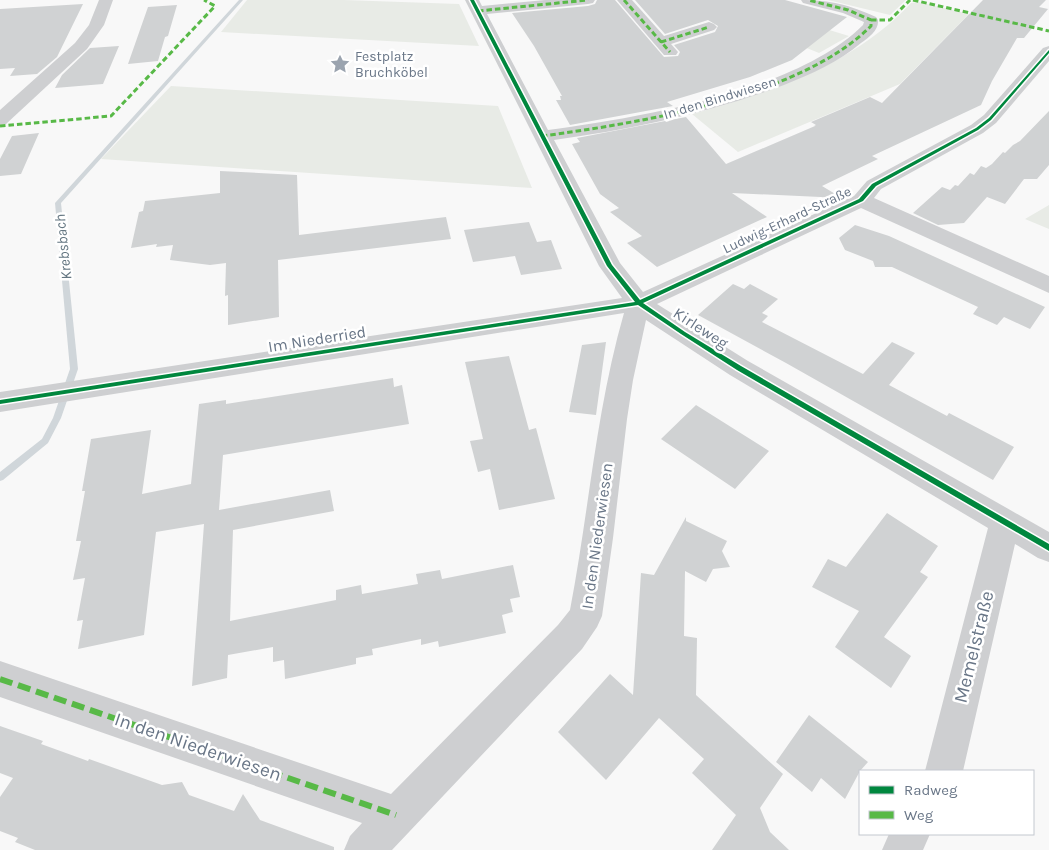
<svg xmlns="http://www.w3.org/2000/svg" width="1049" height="850" font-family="Karla,sans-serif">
	<rect width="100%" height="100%" fill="#f8f8f8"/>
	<path fill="#e8ebe6" d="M 247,0 L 344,0 L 459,4 L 479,46 L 221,32 Z
		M 828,0 L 906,0 L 890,15 Z
		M 919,2 L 969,14 L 900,84 L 738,152 L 692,114 C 772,92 853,65 911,3 Z
		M 803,22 L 849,36 L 819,53 L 777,36 Z
		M 171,86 L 498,106 L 532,188 L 101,159 Z
		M 1049,205 L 1049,229 L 1025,219 Z"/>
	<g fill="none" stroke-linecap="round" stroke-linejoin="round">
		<path fill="#d0d6da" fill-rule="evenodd" d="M 239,0 L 243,0 L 61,203 L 78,369 L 61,418 L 48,443 L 3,480 L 0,481 L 0,472 L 42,439 L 53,418 L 70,369 L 55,203 Z"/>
	</g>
	<path fill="#d0d2d3" d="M 597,0 L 615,0 L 664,57 L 678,56 L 680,52 L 674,45 L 715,32 L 718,26 L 708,20 L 665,34 L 635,0 L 785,0 L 847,17 L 792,60 L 750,77 L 667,102 L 673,106 L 570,125 L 556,100 L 561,100 L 560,96 L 562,96 L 534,46 L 512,13 L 588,6 L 595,4 Z
		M 983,0 L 1046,0 L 1039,7 L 1048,9 L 1024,38 L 1017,38 L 992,81 L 981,105 L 872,156 L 878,159 L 822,186 L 842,198 L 732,193 L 767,217 L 657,267 L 627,243 L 642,236 L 610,212 L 619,208 L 600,194 L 572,144 L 580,142 L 577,138 L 686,117 L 726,164 L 815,126 L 814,126 L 816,125 L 811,122 L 870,97 L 882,103 Z
		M 83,4 L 57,57 L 37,74 L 10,76 L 15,68 L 0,69 L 0,9 Z
		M 177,5 L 168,36 L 165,37 L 158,61 L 128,64 L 148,7 Z
		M 119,46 L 103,84 L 55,88 L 62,75 L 90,48 Z
		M 1049,111 L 1049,165 L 1037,179 L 1024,179 L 1005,204 L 987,197 L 964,223 L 938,225 L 913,213 L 942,187 L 950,190 L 955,185 L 958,186 L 970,173 L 974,175 L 981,166 L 986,168 L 992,164 L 1003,152 L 1005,153 L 1013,145 L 1020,141 Z
		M 39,133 L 21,174 L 0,176 L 0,159 L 12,136 Z
		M 220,171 L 297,175 L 299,235 L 446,217 L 451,239 L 278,260 L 279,317 L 228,325 L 228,295 L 225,296 L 226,263 L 210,265 L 170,260 L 173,245 L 156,247 L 157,244 L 131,248 L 139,212 L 143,211 L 145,201 L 220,193 Z
		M 529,222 L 537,242 L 551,240 L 562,269 L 521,275 L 515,256 L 473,262 L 464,230 Z
		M 855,225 L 889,236 L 1045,307 L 1030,329 L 1004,317 L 997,325 L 973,314 L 978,307 L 892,267 L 875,267 L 873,261 L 845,250 L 839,238 Z
		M 733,284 L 744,289 L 750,284 L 778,299 L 762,313 L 768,316 L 762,322 L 863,374 L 892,342 L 915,353 L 889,385 L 947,416 L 949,413 L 1014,447 L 993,480 L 786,363 L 698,315 Z
		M 606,342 L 596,415 L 569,412 L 582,345 Z
		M 509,356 L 529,430 L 536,428 L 555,499 L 499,510 L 490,469 L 478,472 L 470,441 L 483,439 L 465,362 Z
		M 393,378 L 394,387 L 402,385 L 409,424 L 223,455 L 219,510 L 330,490 L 334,511 L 233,530 L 230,621 L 336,600 L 336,590 L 361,585 L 362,594 L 418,584 L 416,574 L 440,570 L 442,579 L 513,565 L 520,597 L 510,599 L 513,612 L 502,615 L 506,633 L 439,647 L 438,641 L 421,645 L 421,639 L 372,649 L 373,655 L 356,658 L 356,664 L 285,679 L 284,660 L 273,662 L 273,647 L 228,655 L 227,678 L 192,686 L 204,524 L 156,532 L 144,635 L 78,649 L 83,620 L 77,621 L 85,578 L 73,580 L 81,541 L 76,541 L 85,491 L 82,491 L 91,439 L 151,430 L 142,494 L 191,484 L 199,404 L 226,400 L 226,404 Z
		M 696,405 L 769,451 L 735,489 L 661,439 Z
		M 887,513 L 938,546 L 920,572 L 928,577 L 884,637 L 911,656 L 891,688 L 835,647 L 859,611 L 812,587 L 828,559 L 846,567 Z
		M 686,517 L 686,521 L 727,541 L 722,551 L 730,567 L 713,569 L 706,582 L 685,571 L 684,636 L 697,638 L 696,695 L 783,774 L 760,808 L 770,832 L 789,850 L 712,850 L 736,815 L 692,773 L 704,759 L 659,718 L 606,780 L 558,732 L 610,674 L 633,695 L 641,573 L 654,575 Z
		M 809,715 L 868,762 L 860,771 L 845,799 L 821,778 L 812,792 L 776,762 Z
		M 0,726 L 43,741 L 41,744 L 88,761 L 89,759 L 162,785 L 182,782 L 189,795 L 234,811 L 243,794 L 260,820 L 334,847 L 334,850 L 35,850 L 15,842 L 18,838 L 0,831 L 0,797 L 13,778 L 0,773 Z"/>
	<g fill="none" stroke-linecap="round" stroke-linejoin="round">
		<path fill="#cecfd1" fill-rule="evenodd" d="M 99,0 L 113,0 L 104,25 L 87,49 L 6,124 L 0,125 L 0,110 L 75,43 L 89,25 Z
			M 465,0 L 479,0 L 482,6 L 545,0 L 595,0 L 593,3 L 588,4 L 487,14 L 548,130 C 641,117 796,92 863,25 L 864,22 L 843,13 L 803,3 L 801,0 C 831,0 849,5 876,17 L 878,20 C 879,30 869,37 861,43 C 839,62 811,74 784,85 C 710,113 632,129 554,140 L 620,263 L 643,292 L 854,196 L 867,181 L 971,125 L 984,115 L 1043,48 L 1049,46 L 1049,61 L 996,123 L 983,133 L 881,189 L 874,198 L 1049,276 L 1049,293 L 861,208 L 657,304 L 748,361 L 1049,532 L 1049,562 L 1038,558 L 1015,544 L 963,771 L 925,771 L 988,528 L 730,375 L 646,320 L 633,380 L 627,419 L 613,538 L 602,616 L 597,627 L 582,649 L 392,850 L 344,850 L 350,836 L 362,823 L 0,697 L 0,661 L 391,794 L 558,625 L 570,610 C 589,511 596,410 624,313 L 0,412 L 0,392 L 622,298 L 599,266 Z
			M 617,0 L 632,0 L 664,36 L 709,22 L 714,24 L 717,27 L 714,30 L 671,44 L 678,52 L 676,55 L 664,55 Z
			M 889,834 L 930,834 L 923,850 L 882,850 Z"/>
		<path stroke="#58b947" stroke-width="3" stroke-dasharray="5.5 3" stroke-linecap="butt" d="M 624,0 L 670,52
			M 913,0 L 1049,31
			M 478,11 L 588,0
			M 871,20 L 890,20 L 910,0
			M 661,42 L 709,27
			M 0,126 L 111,116 L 215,6 L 204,0
			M 542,136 C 640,123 800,97 871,26 L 871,20 L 848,10 L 808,0"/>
		<path stroke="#58b947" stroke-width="6" stroke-dasharray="13 6" stroke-linecap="butt" d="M 0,679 L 396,815"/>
		<defs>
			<path id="cycleway" d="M 470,0 L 474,0 L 612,265 L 640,300 L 859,199 L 872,184 L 976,128 L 989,118 L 1049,50 L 1049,53 L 991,120 L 978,130 L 876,186 L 863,201 L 643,303 L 685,332 L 741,366 L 1049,544 L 1049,551 L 737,370 L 681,334 L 638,305 L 0,404 L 0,400 L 635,302 L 607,266 Z"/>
		</defs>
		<use href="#cycleway" stroke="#fff" stroke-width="3"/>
		<use href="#cycleway" fill="#00873e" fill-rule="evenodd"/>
	</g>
	<defs>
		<symbol id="sight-bare" viewBox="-9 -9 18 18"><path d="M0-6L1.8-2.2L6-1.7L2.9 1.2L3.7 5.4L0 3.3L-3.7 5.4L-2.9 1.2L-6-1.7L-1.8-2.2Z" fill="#9ba4af" stroke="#fff" stroke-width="2.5" paint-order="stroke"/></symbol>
	</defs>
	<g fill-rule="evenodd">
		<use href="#sight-bare" x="326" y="50" width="28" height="28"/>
	</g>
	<g text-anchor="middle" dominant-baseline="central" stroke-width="5" stroke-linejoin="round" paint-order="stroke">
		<g font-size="14" fill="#697687" stroke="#fff" text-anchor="start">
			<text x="355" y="56">Festplatz<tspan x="355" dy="16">Bruchköbel</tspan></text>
		</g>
		<g font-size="14" fill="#697687" stroke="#fff">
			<text transform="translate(720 98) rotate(-17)">In den Bindwiesen</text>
			<text transform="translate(787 220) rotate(-25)">Ludwig-Erhard-Straße</text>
		</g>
		<g font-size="15" font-style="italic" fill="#657782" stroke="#fff">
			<text transform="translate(63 247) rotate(-96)">Krebsbach</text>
		</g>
		<g font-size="16" fill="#697687" stroke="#fff">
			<text transform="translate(701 328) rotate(33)">Kirleweg</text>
			<text transform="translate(317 339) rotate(-9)">Im Niederried</text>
			<text transform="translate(597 536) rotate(-82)">In den Niederwiesen</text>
		</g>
		<g font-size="19" fill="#697687" stroke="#fff">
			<text transform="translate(974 647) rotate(-76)">Memelstraße</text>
			<text transform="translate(198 747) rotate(19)">In den Niederwiesen</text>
		</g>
	</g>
	<rect x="859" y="770" width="175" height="65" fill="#ffffff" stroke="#c3c8cf"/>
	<rect x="869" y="786" width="25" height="8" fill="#00873e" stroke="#c3c8cf"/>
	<text x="904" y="795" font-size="15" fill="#697687">Radweg</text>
	<rect x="869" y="811" width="25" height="8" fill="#58b947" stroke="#c3c8cf"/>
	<text x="904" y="820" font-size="15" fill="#697687">Weg</text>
</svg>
